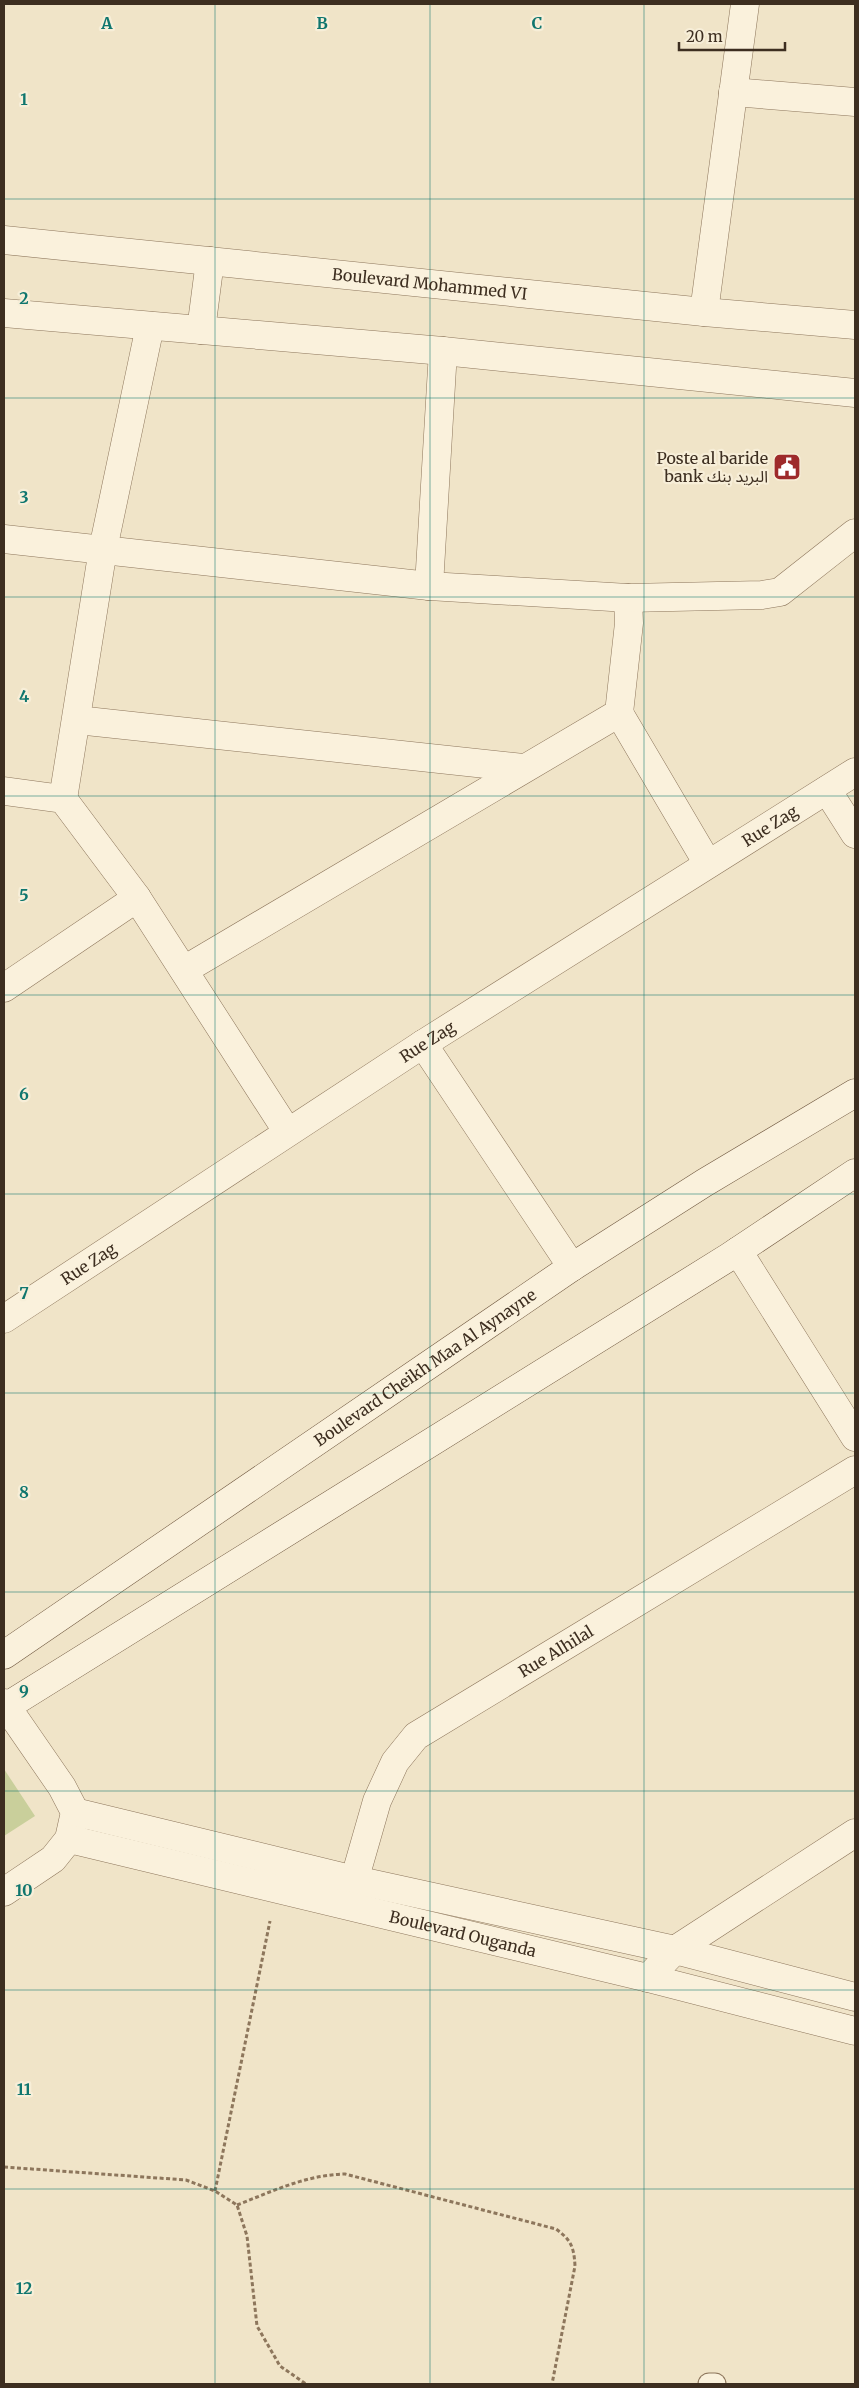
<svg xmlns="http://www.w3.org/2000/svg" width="859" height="2388" font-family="Merriweather,'Noto Sans Arabic',serif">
	<rect width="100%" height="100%" fill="#f0e4c8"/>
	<path fill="#c9cf9b" d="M 4,1769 L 35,1816 L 4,1836 Z"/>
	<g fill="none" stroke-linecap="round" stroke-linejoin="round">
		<defs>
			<path id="service" d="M 709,2384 L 715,2384"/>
			<g id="minor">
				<path d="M 733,92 L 855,102"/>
				<path d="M 704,312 L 745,4"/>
				<path d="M 4,539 L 429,586 L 628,598 L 629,623 L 619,713 L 184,970"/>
				<path d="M 429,586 L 443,351"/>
				<path d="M 628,598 L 762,595 L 780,592 L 855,533"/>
				<path d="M 619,713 L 708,864"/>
				<path d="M 77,720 L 523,768"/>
				<path d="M 827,790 L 855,834"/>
				<path d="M 4,791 L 63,799 L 137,898 L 287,1131"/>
				<path d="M 63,799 L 103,549 L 150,326"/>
				<path d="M 4,988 L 137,898"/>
				<path d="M 423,1044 L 572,1267"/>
				<path d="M 738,1251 L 855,1437"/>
				<path id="s1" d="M 4,1319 L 423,1044 L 855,772"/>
				<path id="s2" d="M 348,1902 L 377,1801 L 395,1762 L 416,1736 L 855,1470"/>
				<path d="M 648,1978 L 675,1950 L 855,1833"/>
			</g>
			<g id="tertiary">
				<path id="s3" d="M 4,240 L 704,312 L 855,325"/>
				<path d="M 4,313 L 443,351 L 855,393"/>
				<path d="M 201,330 L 210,261"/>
				<path d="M 4,1703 L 62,1787 L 75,1812 L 69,1839 L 53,1859 L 4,1892"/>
				<path d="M 75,1812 L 355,1880 L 675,1950 L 855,1997"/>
				<path id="s4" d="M 69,1839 L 648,1978 L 855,2031"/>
			</g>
			<g id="secondary">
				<path id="s5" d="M 4,1655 L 572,1267 L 704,1183 L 855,1093"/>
				<path d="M 4,1708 L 729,1257 L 855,1173"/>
			</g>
		</defs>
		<use href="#service" stroke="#8d765c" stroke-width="23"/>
		<use href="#minor" stroke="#8d765c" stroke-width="29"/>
		<use href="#tertiary" stroke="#8d765c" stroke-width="29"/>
		<use href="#secondary" stroke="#6f573f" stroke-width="29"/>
		<path stroke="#8d765c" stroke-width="3" stroke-dasharray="4 2.5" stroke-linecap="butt" d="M 4,2167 L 186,2180 L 215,2191 L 237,2205 L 247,2236 L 257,2326 L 280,2366 L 306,2384
			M 215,2191 L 270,1921
			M 237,2205 C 273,2191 306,2175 345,2174 L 556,2229 C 571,2240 574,2247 575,2266 L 552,2384"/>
		<use href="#service" stroke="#faf1dc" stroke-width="21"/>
		<use href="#minor" stroke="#faf1dc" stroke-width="28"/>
		<use href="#tertiary" stroke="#faf1dc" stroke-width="28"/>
		<use href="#secondary" stroke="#faf1dc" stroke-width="28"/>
	</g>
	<path fill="none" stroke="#0f766e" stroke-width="1" stroke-opacity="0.55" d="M 215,4 L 215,2384M 430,4 L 430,2384M 644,4 L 644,2384M 4,199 L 855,199M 4,398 L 855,398M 4,597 L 855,597M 4,796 L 855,796M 4,995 L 855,995M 4,1194 L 855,1194M 4,1393 L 855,1393M 4,1592 L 855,1592M 4,1791 L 855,1791M 4,1990 L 855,1990M 4,2189 L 855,2189"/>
	<defs>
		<symbol id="civic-square" viewBox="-11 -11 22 22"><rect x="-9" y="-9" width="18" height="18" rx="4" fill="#9e2a2b" stroke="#f7eed8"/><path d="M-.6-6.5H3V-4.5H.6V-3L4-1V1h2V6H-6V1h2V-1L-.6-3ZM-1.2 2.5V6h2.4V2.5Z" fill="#fff"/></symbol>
	</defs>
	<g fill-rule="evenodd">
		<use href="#civic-square" x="771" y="451" width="32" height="32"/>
	</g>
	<g text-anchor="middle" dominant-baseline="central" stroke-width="4.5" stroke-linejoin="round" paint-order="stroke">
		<g font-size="16" fill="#3d2e20" stroke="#f7eed8">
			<text stroke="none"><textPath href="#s3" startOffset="428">Boulevard Mohammed VI</textPath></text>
			<text stroke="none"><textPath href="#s1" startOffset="911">Rue Zag</textPath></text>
			<text stroke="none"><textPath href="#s1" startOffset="506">Rue Zag</textPath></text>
			<text stroke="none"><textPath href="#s1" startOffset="101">Rue Zag</textPath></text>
			<text stroke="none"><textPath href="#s5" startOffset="510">Boulevard Cheikh Maa Al Aynayne</textPath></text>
			<text stroke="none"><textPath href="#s2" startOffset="345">Rue Alhilal</textPath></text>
			<text stroke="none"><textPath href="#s4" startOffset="405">Boulevard Ouganda</textPath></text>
		</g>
		<g font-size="16" fill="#3d2e20" stroke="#f7eed8" text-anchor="end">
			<text x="768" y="458">Poste al baride<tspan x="768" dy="18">bank البريد بنك</tspan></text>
		</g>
	</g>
	<g font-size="16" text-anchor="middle" font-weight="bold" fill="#0f766e" stroke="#f7eed8" stroke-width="4.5" stroke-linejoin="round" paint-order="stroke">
		<text x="107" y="29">A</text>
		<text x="322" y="29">B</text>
		<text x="537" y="29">C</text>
		<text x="24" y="105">1</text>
		<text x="24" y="304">2</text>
		<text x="24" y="503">3</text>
		<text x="24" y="702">4</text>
		<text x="24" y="901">5</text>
		<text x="24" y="1100">6</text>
		<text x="24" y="1299">7</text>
		<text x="24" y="1498">8</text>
		<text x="24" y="1697">9</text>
		<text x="24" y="1896">10</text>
		<text x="24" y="2095">11</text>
		<text x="24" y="2294">12</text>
	</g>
	<rect width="859" height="2388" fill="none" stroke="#3d2e20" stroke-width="10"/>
	<path d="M679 42v8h106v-8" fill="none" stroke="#3d2e20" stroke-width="2.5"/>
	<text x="686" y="42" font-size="15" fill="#3d2e20" stroke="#f7eed8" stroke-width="4" paint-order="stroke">20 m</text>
</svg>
